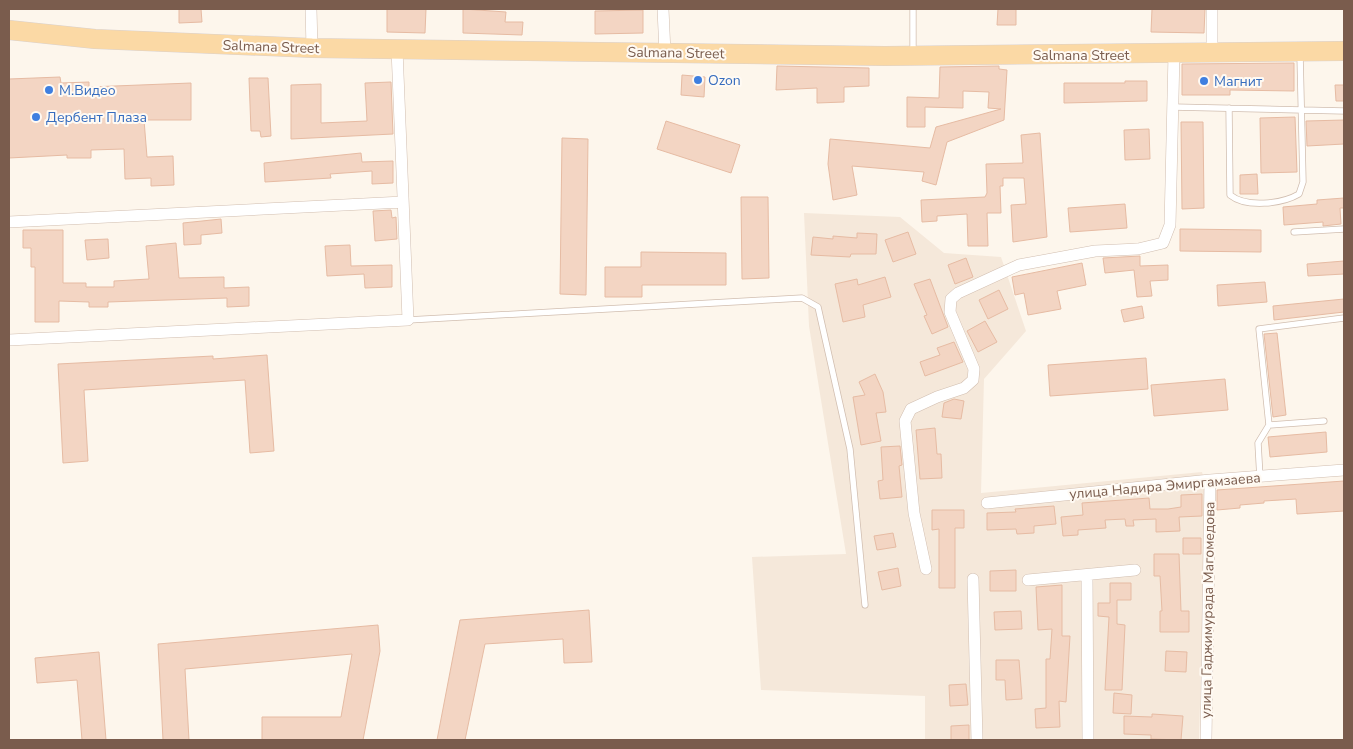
<svg xmlns="http://www.w3.org/2000/svg" width="1353" height="749" font-family="'Nunito Sans',sans-serif">
	<rect width="100%" height="100%" fill="#fdf6ec"/>
	<path fill="#f5e8da" d="M 804,213 L 900,217 L 944,253 L 1001,257 L 1026,331 L 984,379 L 981,493 L 1202,472 L 1206,488 L 1199,740 L 925,740 L 925,696 L 761,690 L 752,557 L 846,554 L 809,326 Z"/>
	<path fill="#f3d5c3" stroke="#e6bba3" d="M 179,9 L 201,9 L 202,22 L 179,23 Z
		M 387,9 L 426,9 L 425,33 L 387,32 Z
		M 463,9 L 506,12 L 505,22 L 523,22 L 522,35 L 463,33 Z
		M 998,9 L 1016,9 L 1016,25 L 997,25 Z
		M 1152,9 L 1205,9 L 1204,33 L 1151,32 Z
		M 643,10 L 643,33 L 595,34 L 595,11 Z
		M 1294,63 L 1294,91 L 1230,90 L 1230,95 L 1182,95 L 1182,64 Z
		M 777,66 L 869,68 L 869,86 L 844,87 L 844,102 L 817,103 L 817,88 L 776,90 Z
		M 999,66 L 999,69 L 1007,70 L 1004,120 L 947,142 L 936,185 L 922,181 L 924,172 L 852,166 L 857,195 L 833,200 L 828,164 L 830,139 L 930,148 L 936,127 L 1001,109 L 988,108 L 989,92 L 963,91 L 963,108 L 925,107 L 925,127 L 907,127 L 907,97 L 939,98 L 940,67 Z
		M 682,75 L 705,77 L 704,97 L 681,95 Z
		M 60,77 L 61,83 L 89,82 L 89,87 L 191,83 L 191,120 L 144,120 L 147,157 L 173,156 L 174,185 L 151,186 L 151,178 L 125,179 L 124,149 L 91,150 L 91,158 L 67,158 L 67,155 L 9,158 L 9,79 Z
		M 249,78 L 268,78 L 271,136 L 261,137 L 260,131 L 251,131 Z
		M 1125,81 L 1147,81 L 1147,101 L 1064,103 L 1064,83 L 1125,83 Z
		M 391,82 L 393,134 L 291,139 L 291,85 L 321,84 L 321,123 L 367,121 L 365,83 Z
		M 1335,85 L 1344,85 L 1344,101 L 1336,101 Z
		M 1295,117 L 1297,172 L 1261,173 L 1260,118 Z
		M 1344,120 L 1344,144 L 1307,146 L 1306,121 Z
		M 666,121 L 740,145 L 731,173 L 657,149 Z
		M 1181,122 L 1203,122 L 1204,208 L 1182,209 Z
		M 1149,129 L 1150,159 L 1125,160 L 1124,130 Z
		M 1040,133 L 1047,237 L 1013,242 L 1011,205 L 1026,204 L 1024,178 L 1003,178 L 1003,186 L 1000,186 L 1001,213 L 987,213 L 988,246 L 968,246 L 967,214 L 937,216 L 937,221 L 922,222 L 921,200 L 985,197 L 987,193 L 986,164 L 1023,163 L 1021,135 Z
		M 562,138 L 588,139 L 586,295 L 560,294 Z
		M 361,153 L 362,162 L 393,161 L 393,183 L 372,184 L 372,171 L 330,174 L 331,178 L 265,182 L 264,163 Z
		M 1257,174 L 1258,194 L 1240,194 L 1240,175 Z
		M 741,197 L 768,197 L 769,278 L 742,279 Z
		M 1344,198 L 1344,208 L 1340,208 L 1341,224 L 1323,226 L 1323,222 L 1284,225 L 1283,207 L 1317,204 L 1317,200 Z
		M 1125,204 L 1127,228 L 1070,232 L 1068,208 Z
		M 391,210 L 392,218 L 396,217 L 397,239 L 375,241 L 373,211 Z
		M 221,219 L 222,233 L 201,235 L 201,244 L 184,245 L 183,223 Z
		M 1180,229 L 1261,230 L 1261,252 L 1180,251 Z
		M 23,230 L 63,230 L 63,283 L 86,283 L 86,287 L 114,287 L 114,281 L 149,279 L 146,246 L 176,243 L 179,278 L 224,277 L 224,288 L 249,287 L 249,306 L 227,307 L 227,298 L 108,302 L 108,307 L 89,307 L 89,302 L 59,301 L 59,322 L 35,322 L 35,267 L 31,267 L 31,248 L 23,248 Z
		M 908,232 L 916,254 L 893,262 L 885,240 Z
		M 857,233 L 877,234 L 876,254 L 851,254 L 850,257 L 811,255 L 813,237 L 833,239 L 833,236 L 857,238 Z
		M 108,239 L 109,258 L 87,260 L 85,240 Z
		M 350,245 L 351,266 L 392,265 L 392,287 L 365,288 L 364,274 L 327,276 L 325,246 Z
		M 641,252 L 726,253 L 726,285 L 642,285 L 642,297 L 605,297 L 605,267 L 641,267 Z
		M 1140,256 L 1140,266 L 1168,265 L 1168,280 L 1150,281 L 1152,296 L 1137,297 L 1134,270 L 1105,273 L 1103,258 Z
		M 966,258 L 973,277 L 955,284 L 948,265 Z
		M 1344,261 L 1344,274 L 1308,276 L 1307,264 Z
		M 1082,263 L 1086,285 L 1057,291 L 1061,309 L 1028,315 L 1024,293 L 1015,295 L 1012,277 Z
		M 885,277 L 891,297 L 863,305 L 865,317 L 843,322 L 835,284 L 857,279 L 858,285 Z
		M 930,279 L 948,327 L 932,334 L 924,316 L 927,315 L 914,284 Z
		M 1265,282 L 1267,302 L 1218,306 L 1217,285 Z
		M 999,290 L 1008,309 L 988,319 L 979,300 Z
		M 1344,299 L 1344,312 L 1274,320 L 1273,306 Z
		M 1142,306 L 1144,318 L 1124,322 L 1121,310 Z
		M 985,321 L 997,342 L 978,352 L 967,331 Z
		M 1277,333 L 1286,415 L 1273,417 L 1264,334 Z
		M 954,342 L 963,362 L 925,376 L 920,362 L 940,355 L 937,348 Z
		M 267,355 L 274,451 L 250,453 L 245,380 L 84,390 L 88,461 L 63,463 L 58,364 L 213,356 L 213,359 Z
		M 1146,358 L 1148,389 L 1050,396 L 1048,365 Z
		M 875,374 L 883,392 L 886,412 L 876,413 L 881,441 L 861,445 L 853,397 L 865,395 L 859,382 Z
		M 1225,379 L 1228,410 L 1154,416 L 1151,385 Z
		M 954,399 L 964,401 L 961,419 L 942,417 L 944,403 Z
		M 935,428 L 937,454 L 941,454 L 942,478 L 920,479 L 916,430 Z
		M 1326,432 L 1327,452 L 1270,457 L 1268,437 Z
		M 900,446 L 902,465 L 899,466 L 902,497 L 880,499 L 878,481 L 883,480 L 881,447 Z
		M 1344,481 L 1344,511 L 1297,514 L 1296,499 L 1264,501 L 1264,503 L 1240,505 L 1240,508 L 1217,510 L 1217,490 Z
		M 1202,494 L 1202,516 L 1179,517 L 1180,531 L 1156,532 L 1156,519 L 1133,520 L 1134,526 L 1126,526 L 1125,519 L 1105,520 L 1106,528 L 1078,530 L 1078,535 L 1063,536 L 1061,517 L 1083,515 L 1082,503 L 1149,498 L 1150,509 L 1168,509 L 1181,507 L 1181,495 Z
		M 1054,506 L 1056,524 L 1034,526 L 1034,533 L 1017,534 L 1016,529 L 987,530 L 987,513 L 1016,512 L 1015,509 Z
		M 932,510 L 964,510 L 964,528 L 955,528 L 955,588 L 939,588 L 939,529 L 932,530 Z
		M 893,533 L 896,547 L 877,550 L 874,536 Z
		M 1183,538 L 1201,538 L 1201,554 L 1183,554 Z
		M 1154,554 L 1179,554 L 1181,611 L 1189,611 L 1189,632 L 1160,632 L 1160,611 L 1162,611 L 1160,576 L 1154,576 Z
		M 898,568 L 901,586 L 882,590 L 878,572 Z
		M 1016,570 L 1016,591 L 990,591 L 990,571 Z
		M 1110,583 L 1131,583 L 1131,600 L 1117,600 L 1117,624 L 1125,625 L 1122,690 L 1105,690 L 1109,617 L 1098,616 L 1098,603 L 1110,603 Z
		M 1062,585 L 1062,636 L 1070,636 L 1066,702 L 1059,701 L 1060,727 L 1036,728 L 1035,709 L 1046,708 L 1046,659 L 1050,659 L 1052,629 L 1038,630 L 1036,587 Z
		M 589,610 L 592,662 L 564,663 L 563,639 L 485,644 L 465,740 L 437,740 L 460,620 Z
		M 1021,611 L 1022,629 L 995,630 L 994,612 Z
		M 378,625 L 380,651 L 363,740 L 262,740 L 262,717 L 341,717 L 352,654 L 185,669 L 189,740 L 163,740 L 158,644 Z
		M 1166,651 L 1187,652 L 1186,672 L 1165,671 Z
		M 99,652 L 106,740 L 82,740 L 77,680 L 37,683 L 35,658 Z
		M 996,660 L 1019,660 L 1022,699 L 1006,700 L 1005,680 L 996,680 Z
		M 966,684 L 968,705 L 950,706 L 949,685 Z
		M 1114,693 L 1132,695 L 1131,714 L 1113,713 Z
		M 1152,714 L 1183,716 L 1181,740 L 1151,739 L 1151,735 L 1124,734 L 1124,716 L 1152,717 Z
		M 969,725 L 969,740 L 951,740 L 951,726 Z"/>
	<g fill="none" stroke-linecap="round" stroke-linejoin="round">
		<defs>
			<path id="service" d="M 913,54 L 913,9
				M 1173,107 L 1344,111
				M 1229,108 L 1230,195 C 1246,208 1282,204 1299,194 L 1303,182 L 1300,54
				M 1294,232 L 1344,229
				M 408,320 L 802,298 L 818,307 L 850,449 L 865,605
				M 1269,425 L 1259,329 L 1344,318
				M 1260,478 L 1258,443 L 1269,425 L 1324,421"/>
			<path id="minor" d="M 311,9 L 312,48
				M 663,9 L 665,53
				M 1212,9 L 1212,52
				M 9,222 L 403,202
				M 9,340 L 408,320 L 397,49
				M 987,503 L 1210,480 L 1344,470
				M 926,569 L 914,513 L 905,421 L 911,409 L 937,397 L 964,388 L 973,380 L 974,369 L 950,312 L 951,299 L 958,293 L 1019,265 L 1095,251 L 1138,249 L 1163,243 L 1170,225 L 1174,54
				M 1087,576 L 1088,740
				M 973,579 L 977,740
				M 1028,580 L 1135,570
				M 1206,740 L 1210,480"/>
			<path id="primary" d="M 9,30 L 95,39 L 312,48 L 885,56 L 1344,51"/>
		</defs>
		<use href="#service" stroke="#d1beb0" stroke-width="7"/>
		<use href="#minor" stroke="#d1beb0" stroke-width="12"/>
		<use href="#primary" stroke="#dad1cd" stroke-width="20"/>
		<use href="#service" stroke="#fff" stroke-width="5.5"/>
		<use href="#minor" stroke="#fff" stroke-width="11"/>
		<use href="#primary" stroke="#fbd9a5" stroke-width="19"/>
	</g>
	<g fill="#3f7fe0" stroke="#fffaf3" stroke-width="2">
		<circle cx="698" cy="80" r="5"/>
		<circle cx="1204" cy="81" r="5"/>
		<circle cx="49" cy="90" r="5"/>
		<circle cx="36" cy="117" r="5"/>
	</g>
	<g text-anchor="middle" dominant-baseline="central" stroke-width="4" stroke-linejoin="round" paint-order="stroke">
		<g font-size="14" fill="#7a5c4d" stroke="#fffaf3">
			<text transform="translate(271 47) rotate(2)">Salmana Street</text>
			<text transform="translate(676 53) rotate(1)">Salmana Street</text>
			<text x="1081" y="55">Salmana Street</text>
			<text transform="translate(1165 486) rotate(-5)">улица Надира Эмиргамзаева</text>
			<text transform="translate(1208 610) rotate(-89)">улица Гаджимурада Магомедова</text>
		</g>
		<g font-size="14" fill="#366cbe" stroke="#fffaf3" text-anchor="start">
			<text x="708" y="80">Ozon</text>
			<text x="1214" y="81">Магнит</text>
			<text x="59" y="90">M.Видео</text>
			<text x="46" y="117">Дербент Плаза</text>
		</g>
	</g>
	<rect width="1353" height="749" fill="none" stroke="#7a5c4d" stroke-width="20"/>
</svg>
